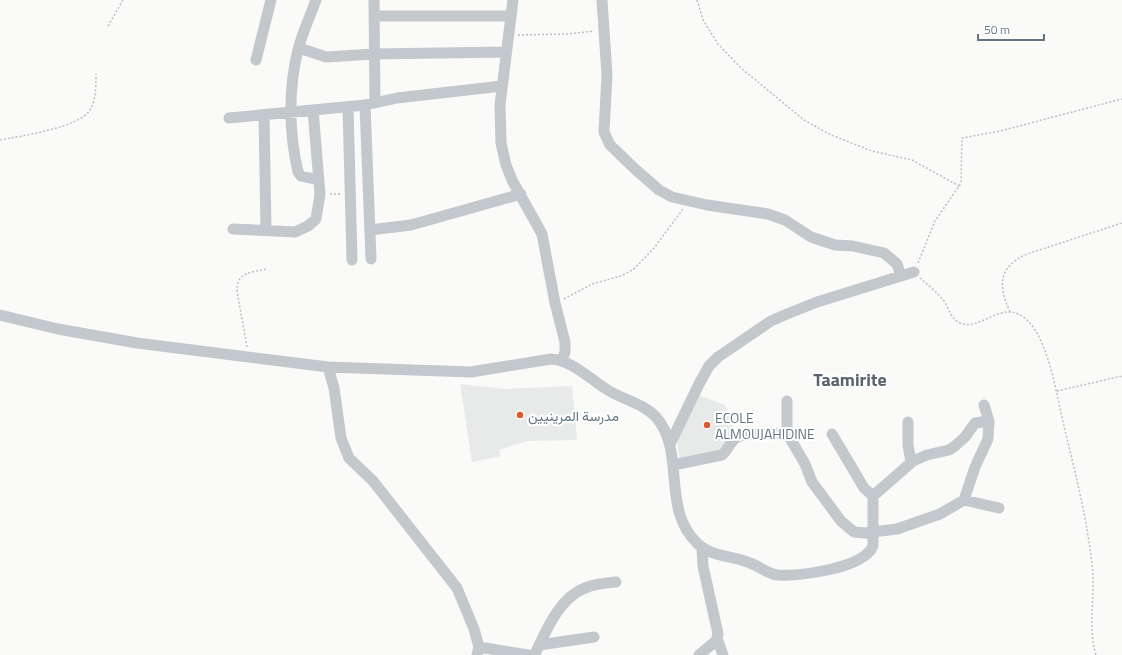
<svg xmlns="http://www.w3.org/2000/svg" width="1122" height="655" font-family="'Titillium Web',Vazirmatn,sans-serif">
	<rect width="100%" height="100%" fill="#fafaf8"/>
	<path fill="#e8e9e9" d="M 460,384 L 505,389 L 572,386 L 577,440 L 527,441 L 499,450 L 501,456 L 472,462 Z
		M 698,395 L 725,405 L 731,418 L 732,432 L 722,450 L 680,459 L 676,436 Z"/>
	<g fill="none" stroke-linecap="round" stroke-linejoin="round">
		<path stroke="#bbbfc2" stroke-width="1.5" stroke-dasharray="2 2" stroke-linecap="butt" d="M 697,0 L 703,20 L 718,44 L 741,68 L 804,120 L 831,135 L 872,151 L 912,160 L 959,186
			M 108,26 L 123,0
			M 518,35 L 568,34 L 594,31
			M 0,140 C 20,136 79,128 90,110 C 96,100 96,86 96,74
			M 330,194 L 340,194
			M 918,263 L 935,221 L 961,183 L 962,138 L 1000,131 L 1122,99
			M 920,278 C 928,285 938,293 944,301 C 949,309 951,319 960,323 C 982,332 1003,296 1028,321 C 1049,342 1057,397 1064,426 C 1075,472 1087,518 1092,565 C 1096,595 1087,625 1096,655
			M 564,299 L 592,284 L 621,276 L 634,269 L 654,248 L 683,209
			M 1010,312 C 998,285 998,267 1027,254 L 1122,223
			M 247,347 L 237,291 C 236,272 252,272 267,269
			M 1057,391 L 1122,376"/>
		<path stroke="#c3c8cc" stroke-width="11" d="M 316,0 C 310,17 302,33 298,50 C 288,89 289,133 298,172 L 301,176 L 319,180
			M 374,0 L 375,103
			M 513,0 L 500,105 L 501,143 L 506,165 L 512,180 L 542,234 L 555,303 L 565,342 L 565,352 L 562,360
			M 602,0 L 607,75 L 604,132 L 610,145 L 635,169 L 659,190 L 672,197 L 707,205 L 768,214 L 785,220 L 811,237 L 835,245 L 853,246 L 884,253 L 897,264 L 901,276
			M 374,16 L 511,16
			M 299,48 L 326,57 L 374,54 L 506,52
			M 256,60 L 271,0
			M 365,105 L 371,259
			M 348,107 L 352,260
			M 264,115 L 266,230
			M 229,118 L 365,105 L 397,98 L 502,86
			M 233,229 L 295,232 L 308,226 L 316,219 L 320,194 L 313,110
			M 370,230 L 411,225 L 521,194
			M 0,315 L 58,329 L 137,343 L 328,367 L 471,372 L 551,359 C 571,360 589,378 606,389 C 621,399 643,403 656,417 C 686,451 661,509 697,543 C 712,558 733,555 750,563 C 759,566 767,574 778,575 C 799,576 863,569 873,546 L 873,496 L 913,461 L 927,455 L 949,450 L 955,446 L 965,437 L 975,423 L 989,421
			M 328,367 L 334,388 L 341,438 L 349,458 L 373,481 L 457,588 L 474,629 L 479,647 L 477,655
			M 787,401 L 787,433 L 805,464 L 812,482 L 841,521 L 854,532 L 864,533 L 897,529 L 940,514 L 964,500 L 999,508
			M 908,422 L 908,445 L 911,462
			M 832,434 L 864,488 L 873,496
			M 670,444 L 699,384 L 709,366 L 718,357 L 771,321 L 787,314 L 817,302 L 914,272
			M 673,465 L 722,455 C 728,450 730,442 736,438 C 744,432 775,434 787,433
			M 964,500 L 975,467 L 988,439 L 989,421 L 984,405
			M 717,638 L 723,655
			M 539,645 L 594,637
			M 479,647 L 528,655
			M 532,655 L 535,654 C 546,631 559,598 585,588 C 595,584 606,583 616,582
			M 699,655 L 716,641 L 718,634 L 703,566 L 702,548"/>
	</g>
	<g fill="#e4572e" stroke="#fff" stroke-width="1.5">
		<circle cx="520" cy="415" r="4"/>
		<circle cx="707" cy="425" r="4"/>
	</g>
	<g text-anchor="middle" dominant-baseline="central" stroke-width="4" stroke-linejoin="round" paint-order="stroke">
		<g font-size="14" fill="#657683" stroke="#fff" text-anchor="start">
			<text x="528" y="415">مدرسة المرينيين</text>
			<text x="715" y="417">ECOLE<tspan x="715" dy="16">ALMOUJAHIDINE</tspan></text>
		</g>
		<g font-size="18" font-weight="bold" fill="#57646e" stroke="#fff">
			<text x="850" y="379">Taamirite</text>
		</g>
	</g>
	<path d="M978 34v6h66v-6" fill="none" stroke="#657683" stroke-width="2"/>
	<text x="984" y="34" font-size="12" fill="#657683" stroke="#ffffff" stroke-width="3" paint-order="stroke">50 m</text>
</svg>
